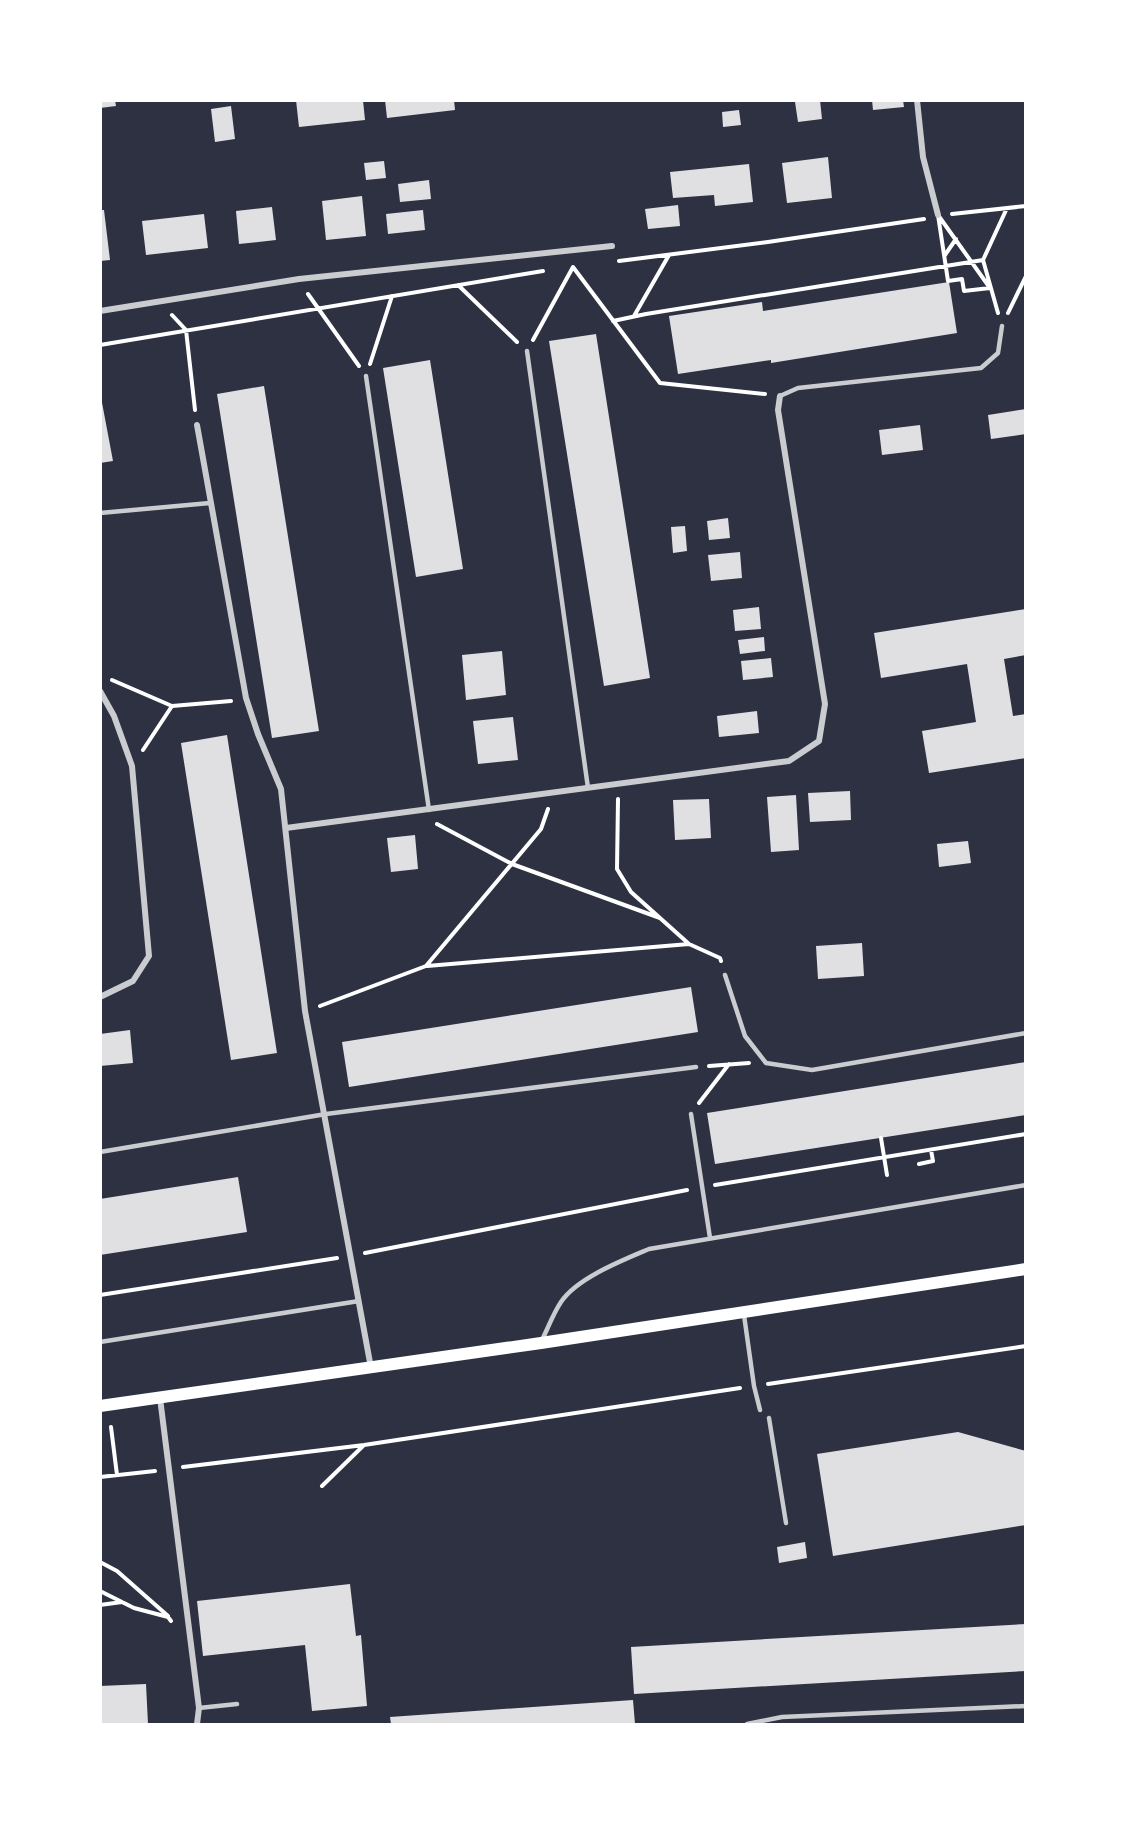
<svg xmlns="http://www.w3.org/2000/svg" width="1126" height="1825" font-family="'Open Sans',sans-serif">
	<rect width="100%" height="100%" fill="#2d3142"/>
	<path fill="#e0e0e3" d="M 100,100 L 115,100 L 116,106 L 100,108 Z
		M 296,100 L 363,100 L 365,120 L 299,127 Z
		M 385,100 L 454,100 L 455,110 L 387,118 Z
		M 820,100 L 822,119 L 798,122 L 795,102 Z
		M 872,100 L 903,100 L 904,107 L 873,110 Z
		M 231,106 L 235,139 L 215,142 L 211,109 Z
		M 739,110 L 741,125 L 723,127 L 722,112 Z
		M 828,157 L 832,198 L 787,203 L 782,163 Z
		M 384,161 L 386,178 L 366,180 L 364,163 Z
		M 749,164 L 753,202 L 715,206 L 714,195 L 673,198 L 670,172 Z
		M 429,180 L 431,199 L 400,202 L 398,184 Z
		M 362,196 L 366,236 L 326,240 L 322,201 Z
		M 678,205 L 680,226 L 648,229 L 645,209 Z
		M 272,207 L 276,240 L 239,244 L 236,211 Z
		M 100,210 L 104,210 L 110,260 L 100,261 Z
		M 423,210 L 425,230 L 388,234 L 386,214 Z
		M 204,214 L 208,248 L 146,255 L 142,221 Z
		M 949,282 L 957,333 L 771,363 L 771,360 L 678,374 L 669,316 L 762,302 L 763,311 Z
		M 596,334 L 650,678 L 604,686 L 549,341 Z
		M 430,360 L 463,569 L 416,577 L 383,368 Z
		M 264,386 L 319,731 L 272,738 L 217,394 Z
		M 100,392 L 113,461 L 100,463 Z
		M 1026,409 L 1026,434 L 991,439 L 988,415 Z
		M 920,425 L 923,450 L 882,455 L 879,430 Z
		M 728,518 L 730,538 L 709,540 L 707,521 Z
		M 685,526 L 687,551 L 673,553 L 671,527 Z
		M 740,552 L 742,578 L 711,581 L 708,555 Z
		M 759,607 L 761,629 L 735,631 L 733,610 Z
		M 1026,609 L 1026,655 L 1004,659 L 1013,716 L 1026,714 L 1026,758 L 929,773 L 922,731 L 976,722 L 967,664 L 881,678 L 874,633 Z
		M 764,637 L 765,651 L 740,654 L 738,640 Z
		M 502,651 L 506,695 L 466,700 L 462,655 Z
		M 771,658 L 773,677 L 743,680 L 741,661 Z
		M 757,711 L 759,733 L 719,737 L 717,716 Z
		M 513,717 L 518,760 L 478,764 L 473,721 Z
		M 227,735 L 277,1053 L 231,1060 L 181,743 Z
		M 850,791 L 851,820 L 810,822 L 808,793 Z
		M 796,795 L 799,850 L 771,852 L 767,797 Z
		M 709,799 L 711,838 L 675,840 L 673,800 Z
		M 415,835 L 418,869 L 391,872 L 387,838 Z
		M 968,841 L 971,863 L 939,867 L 937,844 Z
		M 862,943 L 864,976 L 818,979 L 816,946 Z
		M 691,987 L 698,1032 L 349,1087 L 342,1042 Z
		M 130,1030 L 133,1063 L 100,1066 L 100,1034 Z
		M 1026,1062 L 1026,1115 L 715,1164 L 707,1113 Z
		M 238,1177 L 247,1232 L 100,1255 L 100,1199 Z
		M 958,1432 L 1026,1451 L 1026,1525 L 833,1556 L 817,1454 Z
		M 805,1542 L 807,1558 L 779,1563 L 777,1547 Z
		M 350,1584 L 356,1636 L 361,1635 L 367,1706 L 312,1711 L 305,1645 L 203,1656 L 197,1601 Z
		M 1026,1624 L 1026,1671 L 634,1694 L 631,1647 Z
		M 146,1684 L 148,1724 L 100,1724 L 100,1686 Z
		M 633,1700 L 635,1724 L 391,1724 L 390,1717 Z"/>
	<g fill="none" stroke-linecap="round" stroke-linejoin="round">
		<path stroke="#fff" stroke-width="4" d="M 952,214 L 1026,206
			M 938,215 L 990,288 L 964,291 L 962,279 L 948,281 Z
			M 945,255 L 956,239
			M 619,261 L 768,242 L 924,219
			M 458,285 L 517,342
			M 308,294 L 359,366
			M 998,313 L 983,260 L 1007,208
			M 1008,313 L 1026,276
			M 172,315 L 186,330 L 195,410
			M 634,316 L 669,255
			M 613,321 L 646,314 L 983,260
			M 533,340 L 573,267 L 660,383 L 765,394
			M 100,345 L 543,271
			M 370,364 L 392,296
			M 112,680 L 172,706 L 231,701
			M 143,750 L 172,706
			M 618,799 L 617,869 L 631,892 L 689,944 L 720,958 L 721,961
			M 437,824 L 512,864 L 660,918
			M 427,966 L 689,944
			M 320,1006 L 426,966 L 541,829 L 548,809
			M 709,1066 L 749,1063
			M 699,1103 L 729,1064
			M 881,1138 L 887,1175
			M 919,1164 L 933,1161 L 931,1150
			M 715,1185 L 1026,1134
			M 365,1253 L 687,1190
			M 100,1295 L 337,1258
			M 768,1384 L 1026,1346
			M 111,1427 L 117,1475
			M 183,1467 L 364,1445 L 740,1388
			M 100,1477 L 155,1471
			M 322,1486 L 363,1446
			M 100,1562 L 117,1571 L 168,1616
			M 100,1591 L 134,1608 L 168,1617 L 171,1621
			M 100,1605 L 122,1602"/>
		<path stroke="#caccd0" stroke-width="4.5" d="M 527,351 L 588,788
			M 366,376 L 429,810
			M 780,396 L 798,388 L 981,368 L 998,353 L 1002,326
			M 100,513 L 210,503
			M 725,975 L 745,1036 L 766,1063 L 812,1070 L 1026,1033
			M 691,1114 L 710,1238
			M 100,1152 L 326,1114 L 696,1067
			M 744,1315 L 754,1386 L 760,1410
			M 542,1340 C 548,1328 553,1314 561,1302 C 577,1278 623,1260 649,1249 L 1026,1185
			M 100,1342 L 359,1301
			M 769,1418 L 786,1523
			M 199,1708 L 237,1704
			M 747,1724 L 782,1717 L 1026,1706"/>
		<path stroke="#caccd0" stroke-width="6" d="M 917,100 L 923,157 L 938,215
			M 100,311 L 299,279 L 612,246
			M 197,425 L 246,698 L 258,734 L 281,789 L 305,1011 L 371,1368
			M 100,691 L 114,716 L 132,766 L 149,956 L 133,981 L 100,997
			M 286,828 L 789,761 L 819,741 L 825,704 L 778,410 L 780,396
			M 160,1398 L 199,1708 L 197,1724"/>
		<path stroke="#fff" stroke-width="12" d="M 100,1406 L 541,1343 L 1026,1269"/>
	</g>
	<rect width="1126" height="1825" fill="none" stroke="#ffffff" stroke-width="204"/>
</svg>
